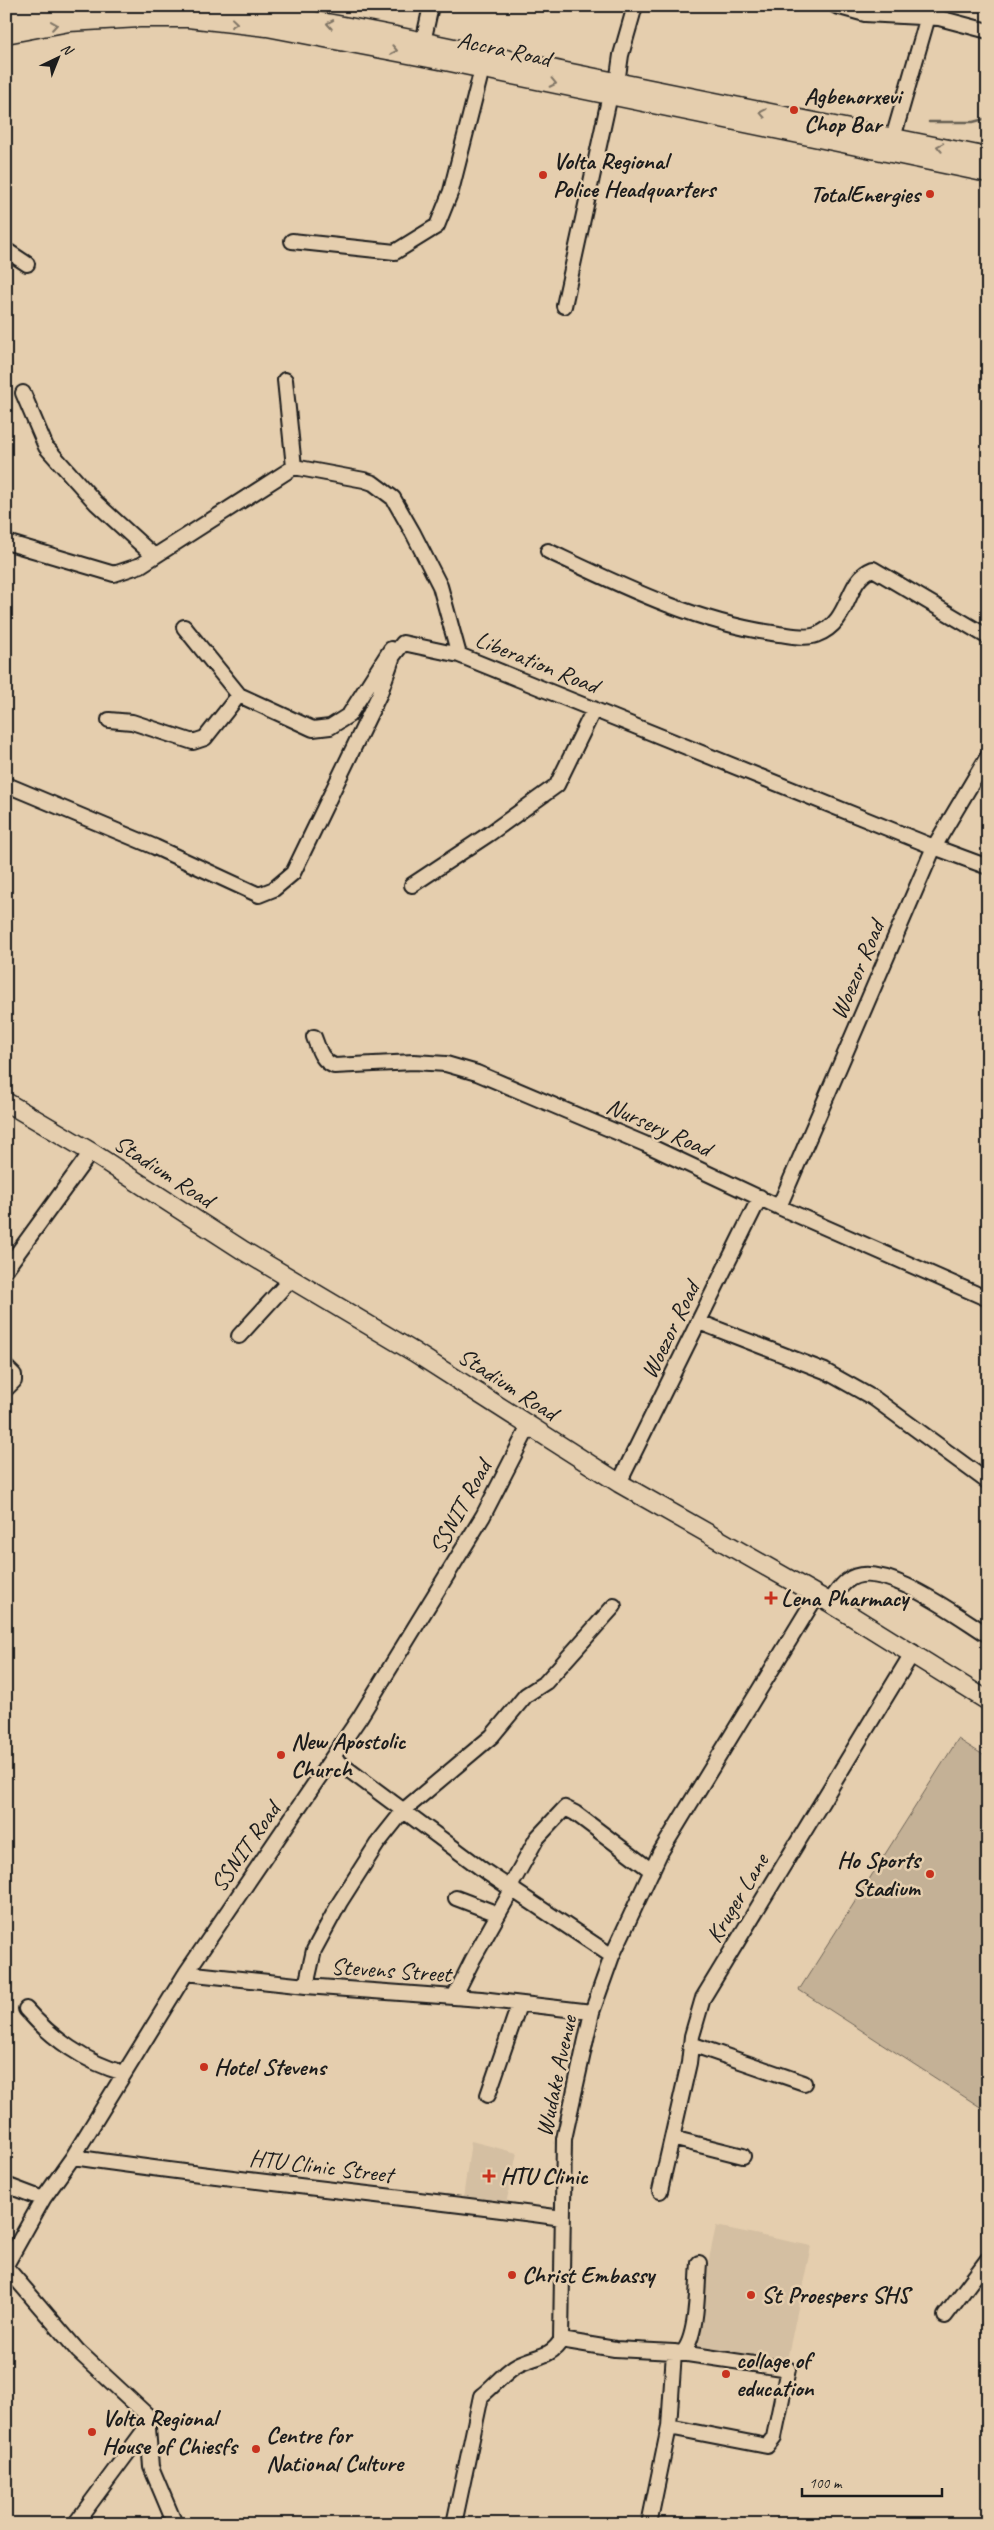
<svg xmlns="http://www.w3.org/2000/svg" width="994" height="2530" font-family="Caveat,sans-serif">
	<rect width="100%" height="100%" fill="#e5ceae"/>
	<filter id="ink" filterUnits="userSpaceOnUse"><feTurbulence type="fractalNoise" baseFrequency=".02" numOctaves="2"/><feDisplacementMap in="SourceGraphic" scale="10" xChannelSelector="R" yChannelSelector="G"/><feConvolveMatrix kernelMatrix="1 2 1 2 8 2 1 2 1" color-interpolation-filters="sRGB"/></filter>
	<g filter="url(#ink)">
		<path fill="#d4bfa2" d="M 471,2141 L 517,2153 L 506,2204 L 463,2199 Z
			M 716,2226 L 811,2246 L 786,2365 L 691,2345 Z"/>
		<path fill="#c4b196" stroke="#706659" d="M 958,1739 L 988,1758 L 988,2112 L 799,1990 Z"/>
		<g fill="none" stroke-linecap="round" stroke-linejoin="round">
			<path stroke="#665e52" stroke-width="2.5" d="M 929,122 L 973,122 L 988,118"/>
			<defs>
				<path id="minor" d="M 836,6 L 865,14 L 939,18 L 988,31
					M 423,42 L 431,6
					M 617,83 L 621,55 L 635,6
					M 893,138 L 931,6
					M 292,241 L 395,252 L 437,226 L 451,191 L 482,69
					M 6,250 L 27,264
					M 564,306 L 610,95
					M 285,380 L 294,467
					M 23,393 L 46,447 L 96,503 L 154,556
					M 6,542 L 114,574 L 141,565 L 294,467 L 364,480 L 373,483 L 393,498 L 413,533 L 440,586 L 459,655 L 934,847 L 988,867
					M 548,551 C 622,586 696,623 779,634 C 789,635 806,639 816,635 C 853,621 844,580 873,569 L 988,637
					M 184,627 L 239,695 L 313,729 L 330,727 L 349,715 L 391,649
					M 109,720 L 132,722 L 193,742 L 205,738 L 239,695
					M 7,785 L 155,847 L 259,895 L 274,889 L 293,873 L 380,693 L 393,656 L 403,643 L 459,655
					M 412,885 L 489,834 L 557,785 L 594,709
					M 314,1037 C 319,1050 321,1060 334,1066 L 414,1062 L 446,1064 L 477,1073 L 645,1144 L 779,1207 L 988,1299
					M 779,1207 L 934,847 L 988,756
					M 6,1269 L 91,1152
					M 699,1322 L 825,1371 L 875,1399 L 988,1482
					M 239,1336 L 291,1279
					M 6,1367 L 14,1375 L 14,1381 L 6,1389
					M 619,1483 L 760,1197
					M 829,1602 C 835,1595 840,1586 847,1581 C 878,1555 959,1617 988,1635
					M 334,1759 L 486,1872 L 612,1956
					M 510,1887 L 537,1838 L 565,1808 L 575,1813 L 652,1871
					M 456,1898 L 498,1914
					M 186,1973 L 306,1986 L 481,1999 L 592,2012
					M 306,1986 L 314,1950 L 340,1902 L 377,1844 L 404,1810 L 492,1736 L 526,1695 L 546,1682 L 614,1606
					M 454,1997 L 473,1959 L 513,1888
					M 26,2009 C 51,2038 86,2063 124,2073
					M 691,2044 L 804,2083
					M 488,2095 L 519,2005
					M 672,2138 L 743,2156
					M 73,2157 C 236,2181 400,2196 563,2218
					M 6,2185 L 43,2199
					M 660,2191 L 689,2063 L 692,2036 L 703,1998 L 913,1652
					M 6,2265 L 43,2199 L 73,2157 L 186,1973 L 360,1717 L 483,1516 L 529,1426
					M 6,2267 L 78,2351 L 147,2415 L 151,2467 L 175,2524
					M 945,2316 L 988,2259
					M 682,2353 C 698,2338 697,2285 699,2263
					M 669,2427 L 767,2446 L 774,2437 L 788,2369 L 674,2352
					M 75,2524 L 149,2424
					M 454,2524 L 481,2396 C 493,2387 502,2375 514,2367 C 531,2356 551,2359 561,2340
					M 649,2524 L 669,2427 L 674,2352 L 615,2349 L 561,2340 L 564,2139 L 592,2012 L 612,1956 L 660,1853 L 817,1595"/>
				<path id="major" d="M 208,6 C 327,19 444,46 561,71 C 703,100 845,129 988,157
					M 6,19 L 67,8 L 104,6
					M 6,34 L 69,22 L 140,18 L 188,18 L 267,27 L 450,62 L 988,173
					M 6,1102 L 91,1152 L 244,1251 L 414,1352 L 619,1483 L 829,1602 L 988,1701"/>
			</defs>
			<use href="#minor" stroke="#1c1c1c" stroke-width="18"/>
			<use href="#major" stroke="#1c1c1c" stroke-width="21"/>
			<use href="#minor" stroke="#e5ceae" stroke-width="14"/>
			<use href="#major" stroke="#e5ceae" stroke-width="18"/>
		</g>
		<defs><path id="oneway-chevron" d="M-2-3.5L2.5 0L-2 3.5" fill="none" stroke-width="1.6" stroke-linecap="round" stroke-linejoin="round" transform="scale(1.25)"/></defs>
		<g stroke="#807565">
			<use href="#oneway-chevron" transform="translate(234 23) rotate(6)"/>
			<use href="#oneway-chevron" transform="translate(330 24) rotate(-170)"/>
			<use href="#oneway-chevron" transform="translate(54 25) rotate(-8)"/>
			<use href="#oneway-chevron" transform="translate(394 50) rotate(11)"/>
			<use href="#oneway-chevron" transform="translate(553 83) rotate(12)"/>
			<use href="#oneway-chevron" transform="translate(763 113) rotate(-169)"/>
			<use href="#oneway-chevron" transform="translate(940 147) rotate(-169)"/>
		</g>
	</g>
	<g fill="#c8321e" stroke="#e5ceae" stroke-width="2">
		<circle cx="794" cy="110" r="5"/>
		<circle cx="543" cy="175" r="5"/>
		<circle cx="930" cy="194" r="5"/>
		<path d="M768.5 1590.5h5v5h5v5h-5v5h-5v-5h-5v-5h5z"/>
		<circle cx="281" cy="1755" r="5"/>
		<circle cx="930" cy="1874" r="5"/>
		<circle cx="204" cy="2067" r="5"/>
		<path d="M486.5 2168.5h5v5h5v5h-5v5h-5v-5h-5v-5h5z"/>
		<circle cx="512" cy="2275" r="5"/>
		<circle cx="751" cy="2295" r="5"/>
		<circle cx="726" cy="2374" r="5"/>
		<circle cx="92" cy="2432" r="5"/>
		<circle cx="256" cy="2449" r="5"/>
	</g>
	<g text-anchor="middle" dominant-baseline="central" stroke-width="5" stroke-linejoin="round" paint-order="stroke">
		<g font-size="24" fill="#1c1c1c" stroke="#e5ceae">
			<text transform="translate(504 49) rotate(12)">Accra Road</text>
			<text transform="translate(537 662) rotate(22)">Liberation Road</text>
			<text transform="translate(857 970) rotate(-67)">Woezor Road</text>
			<text transform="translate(659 1127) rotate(24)">Nursery Road</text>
			<text transform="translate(164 1171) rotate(33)">Stadium Road</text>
			<text transform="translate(670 1330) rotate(-64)">Woezor Road</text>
			<text transform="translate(508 1384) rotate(33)">Stadium Road</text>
			<text transform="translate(460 1507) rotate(-61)">SSNIT Road</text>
			<text transform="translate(245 1847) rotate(-55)">SSNIT Road</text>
			<text transform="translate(737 1898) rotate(-59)">Kruger Lane</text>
			<text transform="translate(391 1970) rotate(4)">Stevens Street</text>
			<text transform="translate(556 2076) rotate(-78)">Wudake Avenue</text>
			<text transform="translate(321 2166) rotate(7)">HTU Clinic Street</text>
		</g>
		<g font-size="24" font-weight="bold" fill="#1c1c1c" stroke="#e5ceae" text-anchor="start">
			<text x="804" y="96">Agbenorxevi<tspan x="804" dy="28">Chop Bar</tspan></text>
			<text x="553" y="161">Volta Regional<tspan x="553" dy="28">Police Headquarters</tspan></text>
			<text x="920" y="194" text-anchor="end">TotalEnergies</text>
			<text x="781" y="1598">Lena Pharmacy</text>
			<text x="291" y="1741">New Apostolic<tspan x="291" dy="28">Church</tspan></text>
			<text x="920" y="1860" text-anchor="end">Ho Sports<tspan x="920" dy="28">Stadium</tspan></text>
			<text x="214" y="2067">Hotel Stevens</text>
			<text x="500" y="2176">HTU Clinic</text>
			<text x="522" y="2275">Christ Embassy</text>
			<text x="761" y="2295">St Proespers SHS</text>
			<text x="736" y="2360">collage of<tspan x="736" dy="28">education</tspan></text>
			<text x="102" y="2418">Volta Regional<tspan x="102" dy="28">House of Chiesfs</tspan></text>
			<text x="266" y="2435">Centre for<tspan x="266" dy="28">National Culture</tspan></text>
		</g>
	</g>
	<rect width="994" height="2530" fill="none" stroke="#e5ceae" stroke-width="25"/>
	<rect x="12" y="12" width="969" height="2505" fill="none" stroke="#1c1c1c" stroke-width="2" filter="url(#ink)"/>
	<g transform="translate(58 58) rotate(43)" stroke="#e5ceae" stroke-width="4" paint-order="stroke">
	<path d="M0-4L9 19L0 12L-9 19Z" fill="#1c1c1c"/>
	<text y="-8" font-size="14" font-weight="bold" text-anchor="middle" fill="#1c1c1c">N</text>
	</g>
	<path d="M802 2488v8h140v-8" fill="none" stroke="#1c1c1c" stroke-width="2.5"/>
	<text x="809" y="2488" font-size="15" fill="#1c1c1c" stroke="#e5ceae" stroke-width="4" paint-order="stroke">100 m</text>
</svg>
